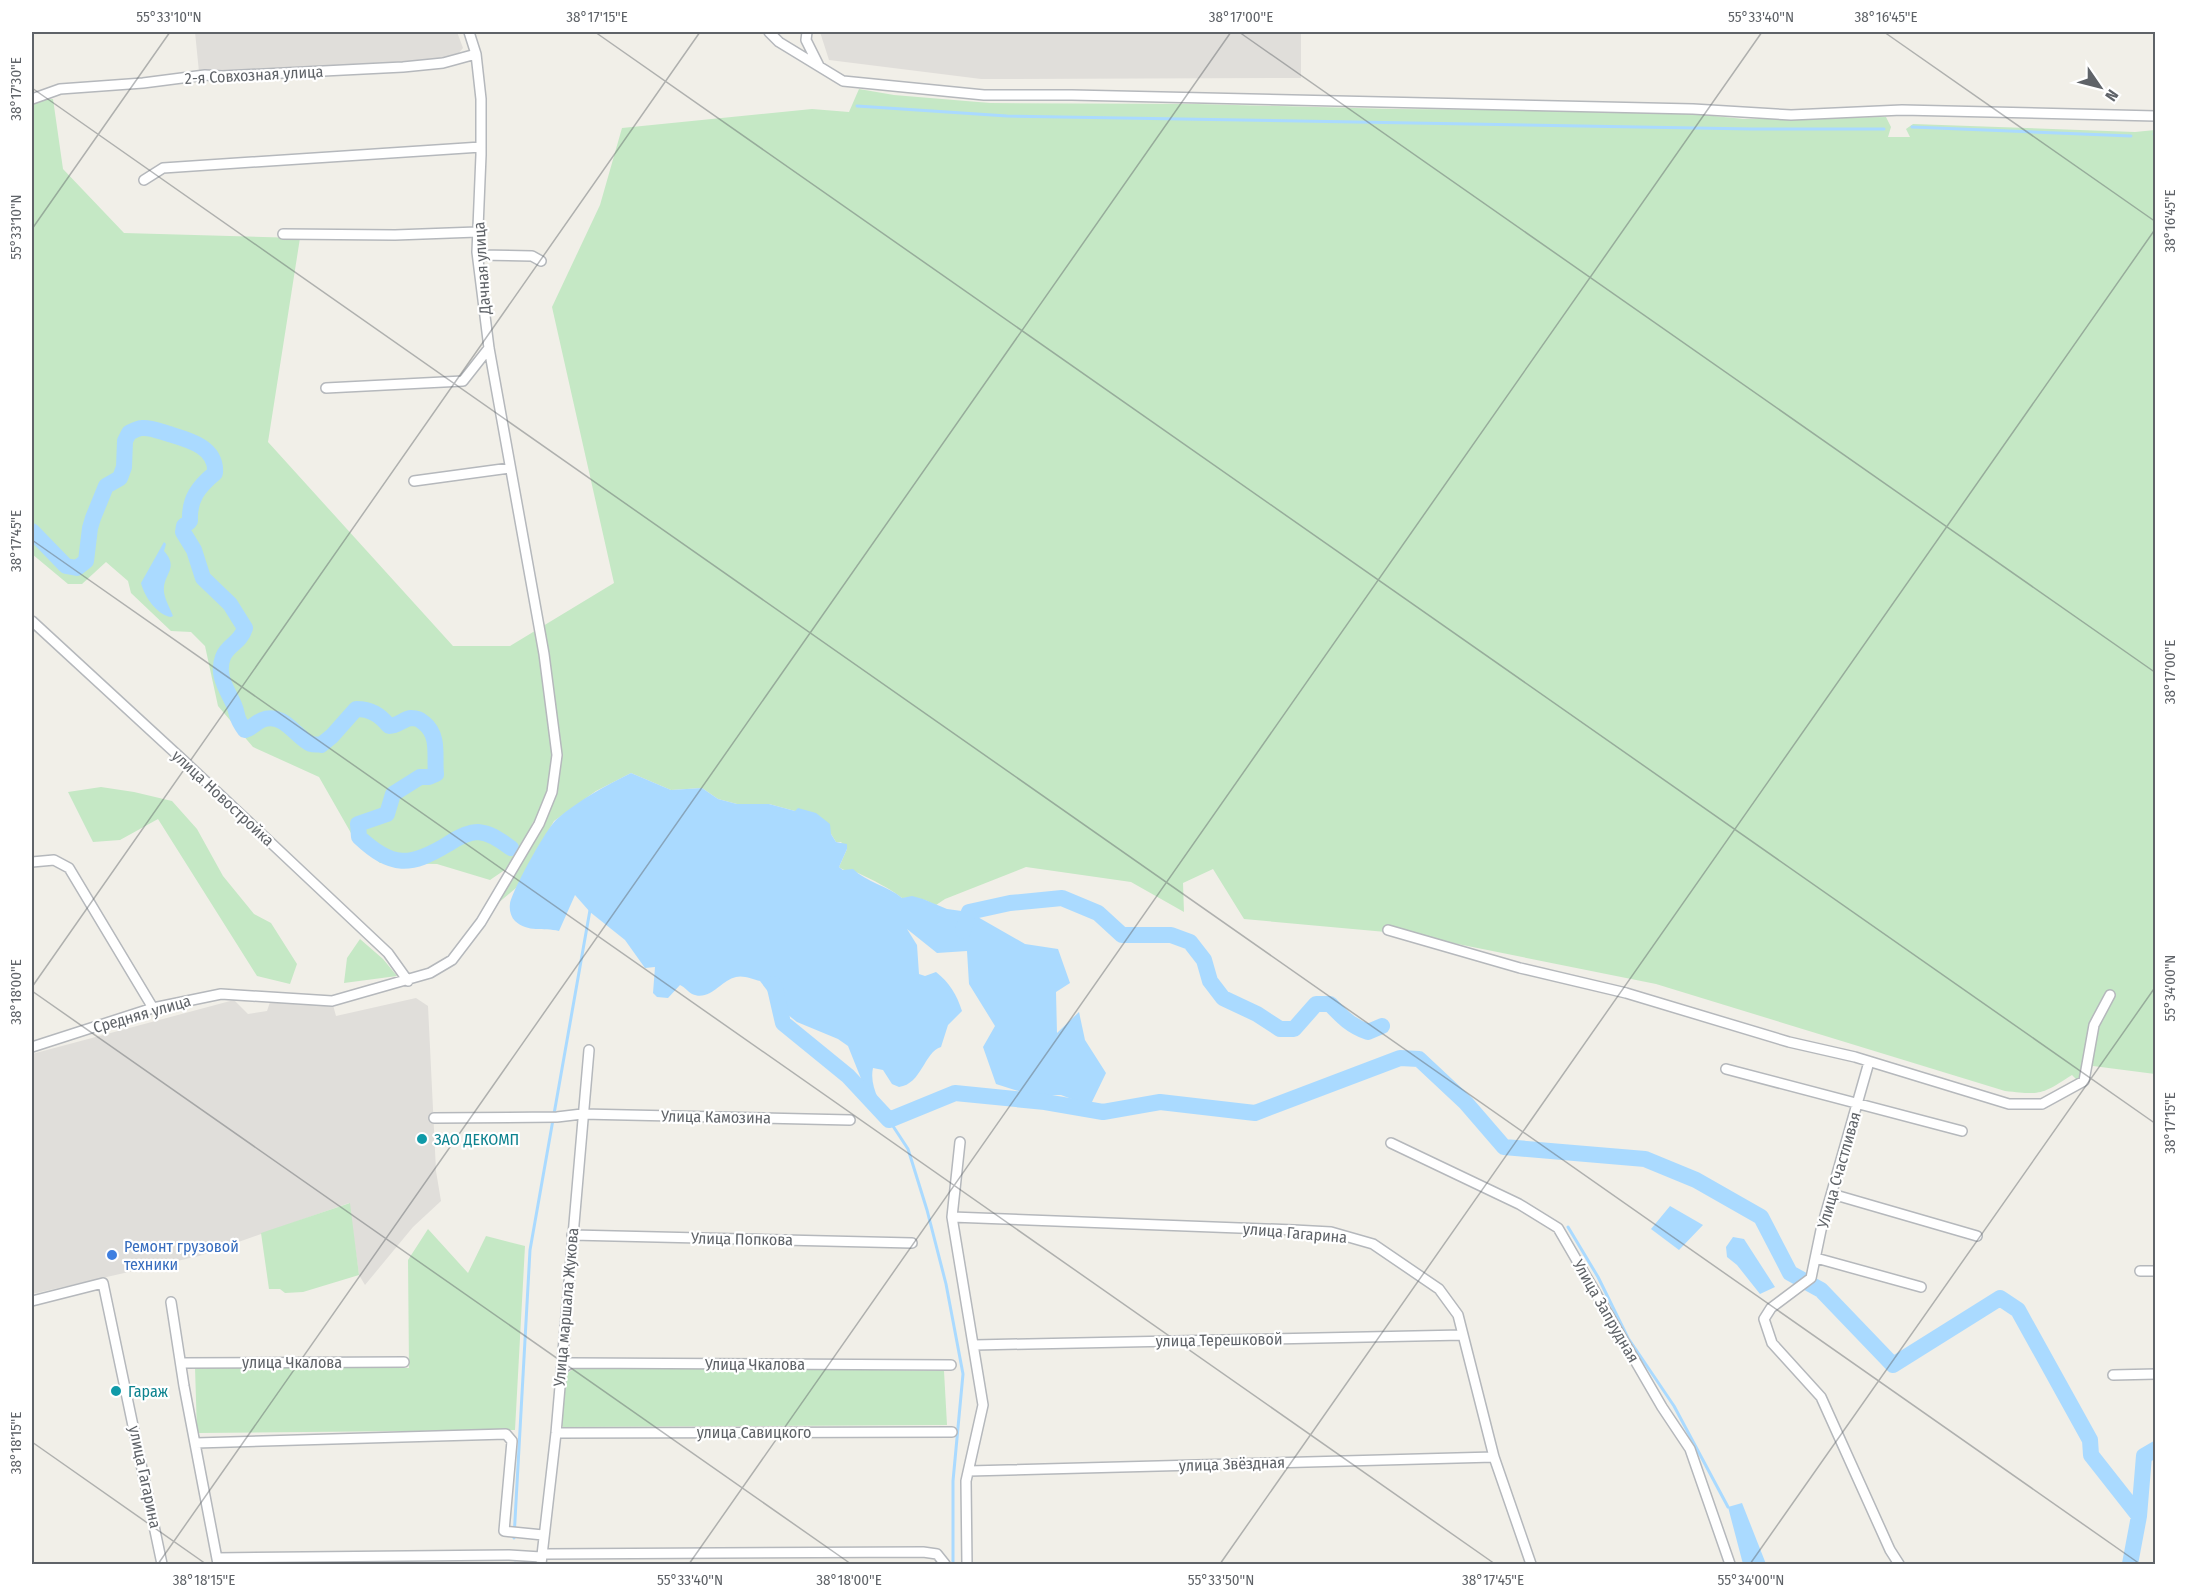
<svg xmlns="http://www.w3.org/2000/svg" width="2187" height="1596" font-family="'Fira Sans Condensed',sans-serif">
	<rect width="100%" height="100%" fill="#f1efe8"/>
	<path fill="#e0deda" d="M 195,32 L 457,32 L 463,48 L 453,60 L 199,72 Z
		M 820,32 L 1301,32 L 1301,78 L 981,79 L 829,60 Z
		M 416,998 L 428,1006 L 436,1171 L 441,1201 L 413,1227 L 365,1285 L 359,1275 L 349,1203 L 199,1256 L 32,1294 L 32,1054 L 234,1000 L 248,1014 L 267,1011 L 270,1002 L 333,1005 L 336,1016 Z"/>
	<path fill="#c5e8c5" d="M 859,89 L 894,95 L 990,103 L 1198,104 L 1392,109 L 1663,111 L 1744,119 L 1886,117 L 1891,127 L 1888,137 L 1910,137 L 1906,129 L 1913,124 L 2135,132 L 2155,130 L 2155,1074 L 2093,1066 L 2077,1080 L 2072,1075 C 2041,1095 2041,1095 2005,1091 L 1656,984 L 1408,934 L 1244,919 L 1213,869 L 1183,883 L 1184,912 L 1131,882 L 1026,867 L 945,899 L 936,905 C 924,899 916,896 902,898 C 889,888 873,880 858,873 C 851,870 845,872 839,867 L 847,849 L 841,842 L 836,842 L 831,834 L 795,811 L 769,804 L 737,804 L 718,799 L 702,788 L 671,790 L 631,773 L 596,791 L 554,821 L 516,888 L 497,904 L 511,877 L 545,824 L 547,817 L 533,822 L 525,841 L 509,867 L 490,880 L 437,864 L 380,863 L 355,840 L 319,777 L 253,747 L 218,706 L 205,646 L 191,632 L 171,631 L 131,593 L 128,581 L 106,562 L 82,584 L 68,584 L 32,554 L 32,100 L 53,99 L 63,169 L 124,233 L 300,238 L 268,442 L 453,646 L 510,646 L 614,583 L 552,307 L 600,205 L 622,128 L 812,109 L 849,112 Z
		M 101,787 L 134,792 L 172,801 L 197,829 L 223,876 L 254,914 L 271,923 L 297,964 L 290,984 L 257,976 L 158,819 L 120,840 L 93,842 L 68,792 Z
		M 360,939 L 383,959 L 397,976 L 344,983 L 347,958 Z
		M 350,1203 L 359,1275 L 303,1292 L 285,1293 L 280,1289 L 269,1289 L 261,1233 Z
		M 428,1229 L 468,1273 L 486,1236 L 525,1246 L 515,1430 L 197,1433 L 195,1367 L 409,1368 L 408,1260 Z
		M 577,1366 L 944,1371 L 947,1425 L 563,1427 L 559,1422 L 564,1376 Z"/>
	<path fill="#aadaff" d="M 164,542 L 166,544 L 164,551 C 180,569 162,574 164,592 C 165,600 170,608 173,616 L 171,617 C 157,615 144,596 141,583 Z
		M 631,773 L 671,790 L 702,788 L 718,799 L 737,804 L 769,804 L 795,811 L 798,808 L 816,813 L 830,824 L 831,834 L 836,842 L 847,844 L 847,849 L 839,867 L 843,870 L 853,869 C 866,882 888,886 902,898 L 912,896 L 923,899 L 947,909 L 969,912 L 1025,944 L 1058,949 L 1070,983 L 1056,992 L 1057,1033 L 1079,1012 L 1085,1040 L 1106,1073 L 1090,1106 L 1061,1095 L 1031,1095 L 996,1084 L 983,1047 L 995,1026 L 969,984 L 967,951 L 937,953 L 907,929 L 917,945 L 919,974 L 925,976 L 936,972 C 949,982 957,995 962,1011 L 948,1025 L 941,1047 C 924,1052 922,1084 899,1087 L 892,1084 L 883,1070 L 873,1068 C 869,1086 881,1104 889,1120 L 866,1091 L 848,1046 L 838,1039 L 797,1022 L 782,1010 L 760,981 C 753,979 743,975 736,977 C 721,980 710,1002 692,994 C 688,992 685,987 680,985 L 668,998 L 657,997 L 653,993 L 655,967 L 645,968 L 625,940 L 590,912 L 575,895 L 559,931 C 543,927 528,933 515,921 C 511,917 509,910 510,904 C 512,891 547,827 557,819 C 579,800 605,786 631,773 Z
		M 1670,1206 L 1703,1225 L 1679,1250 L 1651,1229 Z
		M 1733,1237 L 1744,1239 L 1775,1287 L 1760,1294 L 1737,1265 L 1727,1257 L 1726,1247 Z
		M 1742,1503 L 1766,1564 L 1743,1564 L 1728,1507 Z"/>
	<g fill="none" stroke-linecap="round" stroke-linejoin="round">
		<path stroke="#aadaff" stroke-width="3" d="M 857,106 L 1007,116 L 1752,129 L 1884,129
			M 1912,127 L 2131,136
			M 2154,134 L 2156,134
			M 889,1120 L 908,1149 L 927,1210 L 946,1284 L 963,1374 L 953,1481 L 953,1564
			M 1568,1227 L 1598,1277 L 1628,1338 L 1674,1406 L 1728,1507
			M 514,1538 L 530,1250 L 590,910
			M 515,1564 L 515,1563"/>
		<path stroke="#aadaff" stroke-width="16" d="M 32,531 L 66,566 L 77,568 L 86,561 L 90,528 L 93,518 L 106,486 L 120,478 L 124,467 L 125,441 L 129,433 C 133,431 138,428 142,428 C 151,427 161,432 169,434 C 189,440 217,447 215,473 C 198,487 189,499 190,521 L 184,526 L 183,532 L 194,550 L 203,578 L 230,604 L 245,628 C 240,644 228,644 223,657 C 216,675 227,689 234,705 C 239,717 235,717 245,730 C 252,728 255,723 262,720 C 284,711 296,738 311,744 C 314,745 318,744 321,745 L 332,736 L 356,709 C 371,709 380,715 389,726 C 398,726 403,719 411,718 C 418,718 420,720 424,723 C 440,736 434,756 436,774 L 429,777 L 420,777 L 393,794 L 387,814 L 358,824 L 359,837 C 392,868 410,867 448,844 C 457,838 468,832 478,832 C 491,833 501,841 511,848
			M 963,931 L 969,912 L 1010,903 L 1062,898 L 1098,913 L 1122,935 L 1171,935 L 1190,942 L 1204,960 L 1210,981 L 1223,998 L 1257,1014 L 1280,1029 L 1294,1029 L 1316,1004 L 1330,1004 C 1342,1017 1351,1026 1368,1032 L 1382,1026
			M 774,984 L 783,1023 L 848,1076 L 889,1120 L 955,1093 L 1045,1102 L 1103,1112 L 1160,1102 L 1255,1113 L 1400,1058 L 1419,1059 L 1466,1103 L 1504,1147 L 1645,1159 L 1696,1180 L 1761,1217 L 1790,1273 L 1821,1290 L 1893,1365 L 2000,1298 L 2018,1310 L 2090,1440 L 2091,1455 L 2139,1516
			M 2130,1564 L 2139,1516 L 2144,1456 L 2156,1449"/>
		<defs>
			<path id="minor" d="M 769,32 L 779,42 L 843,81 L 984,95 L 1072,95 L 1693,109 L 1791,115 L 1902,110 L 2156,116
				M 807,32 L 806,40 L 819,66
				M 32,99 L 60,89 L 143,83 L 205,75 L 222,76 L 403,67 L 443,63 L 476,54
				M 144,180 L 163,168 L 481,147
				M 283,234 L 395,235 L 477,232
				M 478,255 L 532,256 L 541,261
				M 326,388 L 463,381 L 489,348
				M 414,481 L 510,468
				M 32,621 L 184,761 L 388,953 L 408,981
				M 32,862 L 54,860 L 69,868 L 153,1008
				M 1388,930 L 1520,968 L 1626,993 L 1789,1042 L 1855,1057 L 2009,1104 L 2042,1104 L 2084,1081 L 2094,1025 L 2110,995
				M 32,1047 L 153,1008 L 221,994 L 332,1001 L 430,973 L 452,960 L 481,922 L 539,824 L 552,792 L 557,755 L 544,654 L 489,348 L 477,252 L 481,155 L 481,99 L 476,54 L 469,32
				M 1869,1062 L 1821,1230 L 1811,1278 L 1771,1308 L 1764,1319 L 1772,1343 L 1821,1397 L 1890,1550 L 1899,1564
				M 1726,1069 L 1962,1131
				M 434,1118 L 557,1117 L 582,1114 L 850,1120
				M 960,1142 L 952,1217 L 983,1405 L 966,1481 L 967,1564
				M 1391,1143 L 1519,1204 L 1558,1228 L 1662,1407 L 1690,1449 L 1730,1564
				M 1832,1194 L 1977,1236
				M 952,1217 L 1294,1230 L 1331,1232 L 1373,1244 L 1439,1289 L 1458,1315 L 1494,1457 L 1531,1564
				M 572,1235 L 912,1243
				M 1816,1258 L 1921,1287
				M 2140,1271 L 2156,1271
				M 32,1301 L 103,1283 L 162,1564
				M 171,1302 L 184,1386 L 218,1564
				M 975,1345 L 1463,1335
				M 181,1363 L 404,1362
				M 561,1369 L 571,1363 L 951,1365
				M 2113,1375 L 2156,1374
				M 556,1433 L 952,1432
				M 196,1443 L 506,1434 L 512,1441 L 504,1531 L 543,1535
				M 969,1471 L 1494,1457
				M 217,1558 L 509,1555 L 541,1557 L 545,1554 L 923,1552 L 937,1554 L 945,1564
				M 541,1564 L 556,1433 L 589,1050"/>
		</defs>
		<use href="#minor" stroke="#b5b8bc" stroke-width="12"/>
		<use href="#minor" stroke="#fff" stroke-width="9"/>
	</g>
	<path fill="none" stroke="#5f6368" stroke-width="1.5" stroke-opacity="0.45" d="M 595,32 L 2156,1124M 1239,32 L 2156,673M 1884,32 L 2156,222M 32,88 L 2140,1564M 32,229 L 170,32M 32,540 L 1495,1564M 32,987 L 700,32M 32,991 L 851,1564M 32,1442 L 206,1564M 158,1564 L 1231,32M 689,1564 L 1762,32M 1220,1564 L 2156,228M 1750,1564 L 2156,986"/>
	<g fill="#0f9aa8" stroke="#fff" stroke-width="2">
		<circle cx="422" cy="1139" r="6"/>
		<circle cx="116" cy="1391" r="6"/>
	</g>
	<circle fill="#3f7fe0" stroke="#fff" stroke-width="2" cx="112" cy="1255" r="6"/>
	<g text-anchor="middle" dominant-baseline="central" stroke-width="4.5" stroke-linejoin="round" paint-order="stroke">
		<g font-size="16" fill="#5f6368" stroke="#fff">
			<text transform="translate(254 75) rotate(-3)">2-я Совхозная улица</text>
			<text transform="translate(482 268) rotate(-94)">Дачная улица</text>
			<text transform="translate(223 798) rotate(43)">улица Новостройка</text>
			<text transform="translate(142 1014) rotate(-16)">Средняя улица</text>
			<text transform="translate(716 1117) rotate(1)">Улица Камозина</text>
			<text transform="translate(1839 1170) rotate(-74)">Улица Счастливая</text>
			<text transform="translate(1295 1233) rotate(5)">улица Гагарина</text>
			<text transform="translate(742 1239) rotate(1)">Улица Попкова</text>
			<text transform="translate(566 1307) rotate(-85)">Улица маршала Жукова</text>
			<text transform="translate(1606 1311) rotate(60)">Улица Запрудная</text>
			<text transform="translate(1219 1340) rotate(-1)">улица Терешковой</text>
			<text x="292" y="1362">улица Чкалова</text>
			<text x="755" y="1364">Улица Чкалова</text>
			<text x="754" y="1432">улица Савицкого</text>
			<text transform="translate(1232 1464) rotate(-2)">улица Звёздная</text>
			<text transform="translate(145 1477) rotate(78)">улица Гагарина</text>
		</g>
		<g font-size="16" fill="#0d838f" stroke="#fff" text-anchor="start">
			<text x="434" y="1139">ЗАО ДЕКОМП</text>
			<text x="128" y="1391">Гараж</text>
		</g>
		<g font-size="16" fill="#366cbe" stroke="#fff" text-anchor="start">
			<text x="124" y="1246">Ремонт грузовой<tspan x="124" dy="18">техники</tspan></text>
		</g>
	</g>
	<rect width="2187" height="1596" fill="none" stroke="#ffffff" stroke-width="66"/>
	<g transform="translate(2100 87) rotate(125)" stroke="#ffffff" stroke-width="4.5" paint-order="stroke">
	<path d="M0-4.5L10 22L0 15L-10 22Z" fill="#5f6368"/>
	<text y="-9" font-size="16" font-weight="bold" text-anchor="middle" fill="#5f6368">N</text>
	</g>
	<rect x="33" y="33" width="2121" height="1530" fill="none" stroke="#5f6368" stroke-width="2"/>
	<g font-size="15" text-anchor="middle" fill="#5f6368">
		<text x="169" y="22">55°33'10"N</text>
		<text x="597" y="22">38°17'15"E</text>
		<text x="1241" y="22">38°17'00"E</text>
		<text x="1761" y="22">55°33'40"N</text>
		<text x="1886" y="22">38°16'45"E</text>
		<text transform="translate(16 89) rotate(-90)" y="5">38°17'30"E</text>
		<text transform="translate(2170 221) rotate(-90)" y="5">38°16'45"E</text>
		<text transform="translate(16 227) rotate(-90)" y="5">55°33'10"N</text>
		<text transform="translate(16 541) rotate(-90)" y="5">38°17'45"E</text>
		<text transform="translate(2170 672) rotate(-90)" y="5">38°17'00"E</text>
		<text transform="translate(2170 988) rotate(-90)" y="5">55°34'00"N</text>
		<text transform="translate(16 992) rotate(-90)" y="5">38°18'00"E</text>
		<text transform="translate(2170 1123) rotate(-90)" y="5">38°17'15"E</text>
		<text transform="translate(16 1443) rotate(-90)" y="5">38°18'15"E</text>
		<text x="204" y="1585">38°18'15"E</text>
		<text x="690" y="1585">55°33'40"N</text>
		<text x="849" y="1585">38°18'00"E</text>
		<text x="1221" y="1585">55°33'50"N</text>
		<text x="1493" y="1585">38°17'45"E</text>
		<text x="1751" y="1585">55°34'00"N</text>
	</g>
</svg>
